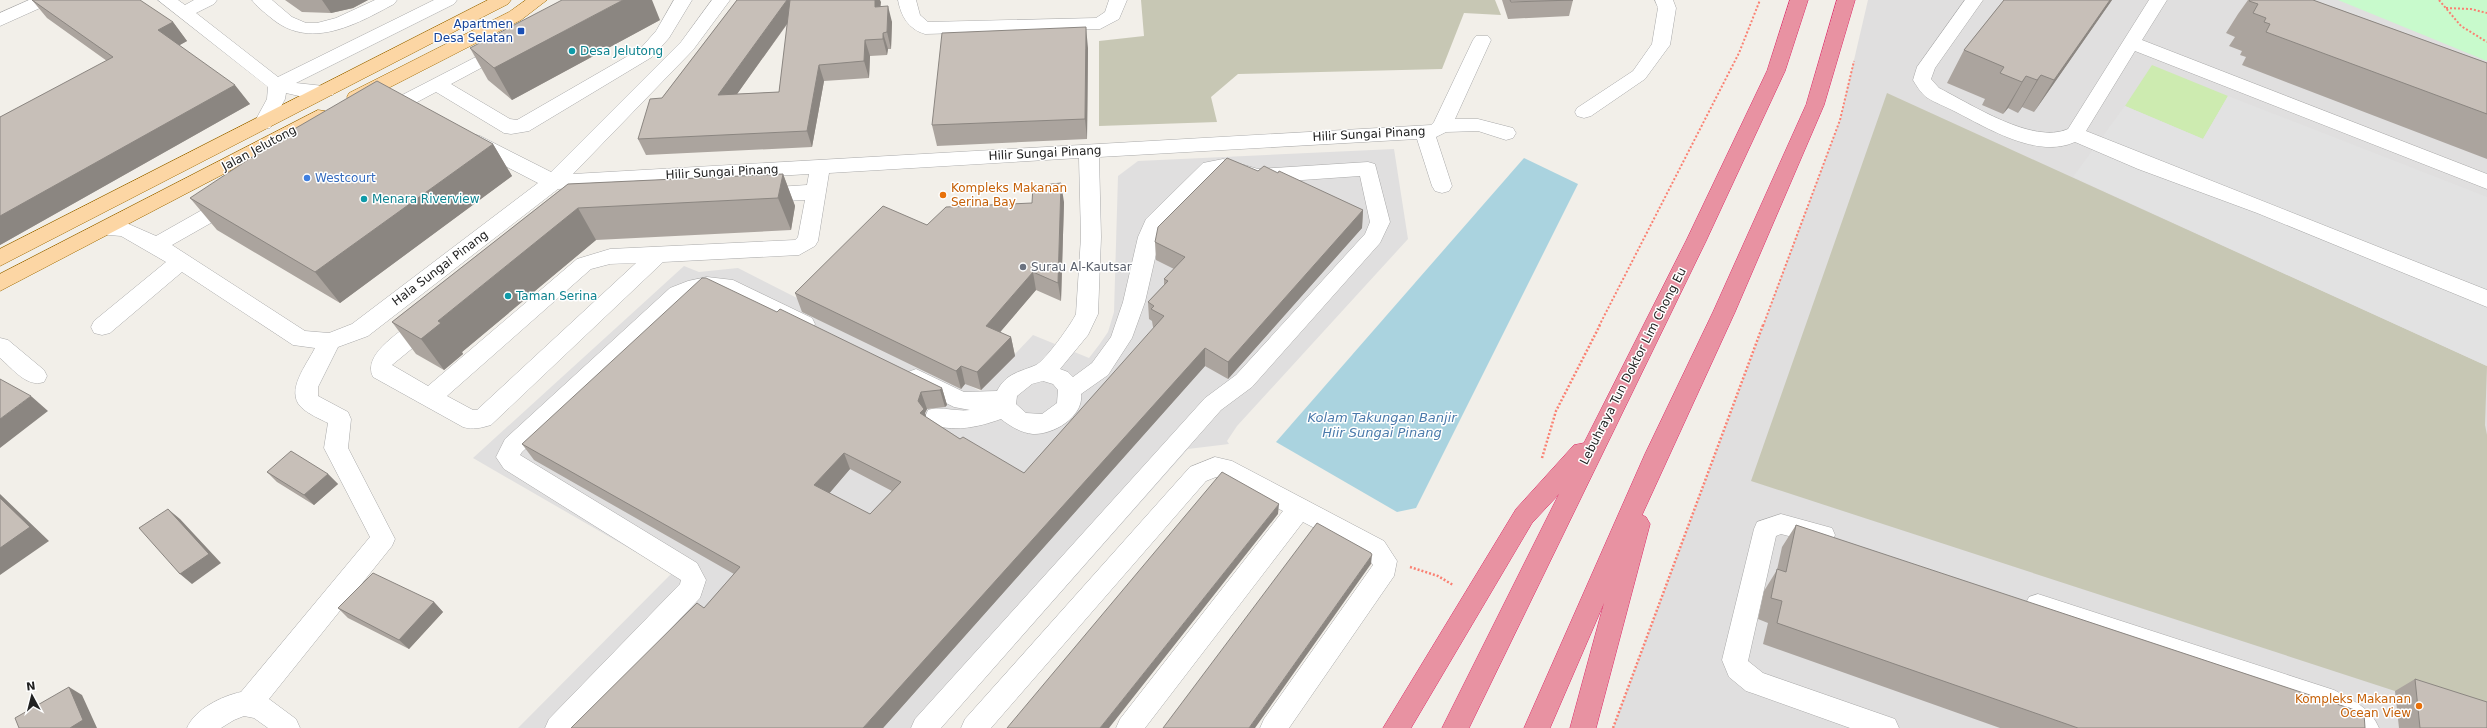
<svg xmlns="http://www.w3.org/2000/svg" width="2487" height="728" font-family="'DejaVu Sans',sans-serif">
	<rect width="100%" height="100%" fill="#f2efe9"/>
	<path fill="#e0dfdf" d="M 1868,0 L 2487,0 L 2487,728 L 1613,728 L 1840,120 Z
		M 1394,149 L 1408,239 L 1237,426 L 1227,441 L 1229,444 L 1188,449 L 941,728 L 518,728 L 672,573 L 473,458 L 684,266 L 699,272 L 738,268 L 980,391 L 1033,335 L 1089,358 L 1099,345 L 1108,332 L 1114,312 L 1118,176 L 1138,161 Z"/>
	<path fill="#c7c7b4" d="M 1141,0 L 1495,0 L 1501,15 L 1464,13 L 1442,69 L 1238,74 L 1211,97 L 1217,122 L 1099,126 L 1099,41 L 1144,36 Z
		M 1887,93 L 2487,366 L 2485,425 L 2487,435 L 2487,721 L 1751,481 Z"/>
	<path fill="#cdebb0" d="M 2152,65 L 2228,96 L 2203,139 L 2125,106 Z"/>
	<path fill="#c8facc" d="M 2338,0 L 2487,0 L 2487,61 Z"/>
	<path fill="#e2e2e2" d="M 2228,96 L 2487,197 L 2487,366 L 2073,177 L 2125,106 L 2203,139 Z"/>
	<path fill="#aad3df" d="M 1524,158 L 1578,184 L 1416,508 L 1397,512 L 1276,442 Z"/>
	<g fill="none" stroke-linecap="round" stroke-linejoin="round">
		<defs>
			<path id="minor" d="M 29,0 L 52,0 L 49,4 L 0,26 L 0,13 Z
				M 158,0 L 178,0 L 185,5 L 194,0 L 217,0 L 214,4 L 196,13 L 278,77 L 434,0 L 457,0 L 454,4 L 296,83 L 333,87 L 335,91 L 333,95 L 299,96 L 286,93 L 285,99 L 270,128 L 263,129 L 256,128 L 254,123 L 267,99 L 268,87 Z
				M 252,0 L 272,0 L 292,17 L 306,23 L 317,23 L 336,18 L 375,0 L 397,0 L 394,4 C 355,25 309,51 270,17 C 264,12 257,7 252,0 Z
				M 674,0 L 692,0 L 669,38 L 652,57 L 529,131 L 511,134 L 504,133 L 436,92 L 391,116 L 384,118 L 377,116 L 375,112 L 377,108 L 503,43 L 509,45 L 512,49 L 509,53 L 451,84 L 510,119 L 517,120 L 640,49 L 656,31 Z
				M 712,0 L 730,0 L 693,50 L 573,174 L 1431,125 L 1434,122 L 1473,40 L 1476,36 L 1488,36 L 1491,40 L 1455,119 L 1478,119 L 1513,128 L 1516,133 L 1513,138 L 1506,140 L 1478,131 L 1446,132 L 1436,137 L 1452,186 L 1449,191 L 1442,193 L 1435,191 L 1432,186 L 1417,139 L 1099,157 L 1101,237 L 1098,314 L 1088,335 L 1060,369 L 1068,372 L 1073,377 L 1092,363 L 1111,337 L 1123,302 L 1138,237 L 1146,219 L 1203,163 L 1223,159 L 1258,169 L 1368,162 L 1375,164 L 1390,222 L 1380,243 L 1252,387 L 1221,410 L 941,728 L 911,728 L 915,719 L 1205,398 L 1236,375 L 1365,234 L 1370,222 L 1360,176 L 1258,183 L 1223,173 L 1216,174 L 1162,228 L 1145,302 L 1132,338 L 1108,375 L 1081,394 C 1084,417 1053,435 1033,434 C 1021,433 1010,426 1001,419 C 976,428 954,432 928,424 L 925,417 L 928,410 C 941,406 956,412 970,410 L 954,407 L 908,384 L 905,378 L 908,372 L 916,369 L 964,392 L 997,391 C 1006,373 1020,372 1036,365 C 1045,361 1072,323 1076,314 L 1081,237 L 1079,158 L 829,173 L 818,241 L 815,246 L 799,255 L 663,262 L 491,425 C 481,428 473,430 463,427 L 373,377 C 361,353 405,329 421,316 L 429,314 L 437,316 L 440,322 L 437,328 L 392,365 L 428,386 L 577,259 L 610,249 L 795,240 L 798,237 L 805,200 L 762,202 L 755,200 L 752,195 L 755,190 L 762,188 L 807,185 L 809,174 L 558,189 L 368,336 L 338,347 L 318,387 L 318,396 L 348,412 L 351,419 L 348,448 L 395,539 L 392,546 L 269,699 L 296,719 L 300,728 L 268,728 L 254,718 L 244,716 L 234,720 L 221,728 L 187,728 C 195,709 222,696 241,692 L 370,537 L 324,448 L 328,423 C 320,419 308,414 301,407 C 285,391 307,364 315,348 L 293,345 L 182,272 L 110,333 L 102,335 L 94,333 L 91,327 L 94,321 L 166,262 L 121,236 L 98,234 L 95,229 L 98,224 L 124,222 L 156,236 L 225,197 L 232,195 L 239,197 L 242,202 L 239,207 L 172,245 L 305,331 L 329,333 L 352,324 L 538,183 L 466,146 L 463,141 L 466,136 L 473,134 L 480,136 L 551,172 L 681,42 ZM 636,263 L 477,410 L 473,410 L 447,396 L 591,269 L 610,264 ZM 1043,381 L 1053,384 L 1058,390 L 1057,403 L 1042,414 L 1026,413 L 1016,404 L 1017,396 L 1032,384 Z
				M 898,0 L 916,0 L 920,15 L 928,22 L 1096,18 L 1105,12 L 1109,0 L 1127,0 L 1119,19 L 1100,29 L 925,34 C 908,29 901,16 898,0 Z
				M 1655,0 L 1673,0 L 1676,8 L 1670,45 L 1667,49 L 1645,79 L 1591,116 L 1584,118 L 1577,116 L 1575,112 L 1577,108 L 1633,71 L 1652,44 L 1658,8 Z
				M 1965,0 L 1983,0 L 1935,68 L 1931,79 L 1939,88 C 1971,104 2033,145 2068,129 L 2149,0 L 2167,0 L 2142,40 L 2487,174 L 2487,189 L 2135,51 L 2086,131 L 2487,290 L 2487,307 L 2257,213 L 2138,169 L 2075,142 C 2038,159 1989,129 1956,112 C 1947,107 1935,103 1926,97 C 1921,93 1916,85 1913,80 L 1917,67 Z
				M 707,277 L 733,280 L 812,318 L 815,324 L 812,330 L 804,332 C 769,321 727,282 690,297 L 522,452 L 520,455 L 697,563 L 706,580 L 700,598 L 576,728 L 545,728 L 549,719 L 680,584 L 681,580 L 504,469 L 496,457 L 505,439 L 670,288 L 688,281 Z
				M 0,338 L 8,340 L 44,370 L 47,376 L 44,382 C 27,388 13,369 0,358 Z
				M 1215,457 L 1232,461 L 1384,541 L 1397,561 L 1394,576 L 1289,728 L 1260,728 L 1264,719 L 1373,565 L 1366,555 L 1303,522 L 1145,728 L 1116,728 L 1120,719 L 1283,511 L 1216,477 L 1206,481 L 991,728 L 961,728 L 965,719 L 1190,467 Z
				M 1781,514 L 1832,528 L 1835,535 L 1832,542 L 1823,545 L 1781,534 L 1776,536 L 1748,661 L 1763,673 L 1895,719 L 1899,728 L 1850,728 L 1755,694 L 1746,691 L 1729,677 L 1722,660 L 1754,529 L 1757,522 Z
				M 2038,594 L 2334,690 C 2352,700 2371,708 2379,728 L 2348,728 L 2318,709 L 2029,613 L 2025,605 L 2029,597 Z"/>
			<path id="major" d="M 488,0 L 511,0 L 508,4 L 0,266 L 0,249 Z
				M 526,0 L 547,0 L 521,20 L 363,101 L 356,103 L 349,101 L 347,97 L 349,93 L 509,12 Z
				M 318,110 L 325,111 L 327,116 L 325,121 L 0,291 L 0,274 Z"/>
			<path id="highway" d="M 1790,0 L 1808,0 L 1785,71 L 1706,241 L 1469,728 L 1442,728 L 1559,494 L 1532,523 L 1411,728 L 1383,728 L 1516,509 L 1574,445 L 1584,443 L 1686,241 L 1767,71 Z
				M 1837,0 L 1855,0 L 1824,105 L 1735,312 L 1642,515 L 1646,517 L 1650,524 L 1596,728 L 1570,728 L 1604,603 L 1550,728 L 1524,728 L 1645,454 L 1713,312 L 1806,105 Z"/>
		</defs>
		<use href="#minor" stroke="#a9a9a9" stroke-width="1"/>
		<use href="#major" stroke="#a06b00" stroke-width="1"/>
		<use href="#highway" stroke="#dc2a67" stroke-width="1"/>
		<path stroke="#fa8072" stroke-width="2" stroke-dasharray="2 2" stroke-linecap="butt" d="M 2439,0 L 2461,26 L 2487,42
			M 2446,8 L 2471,9 L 2487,13
			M 1599,326 L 1739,53 L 1760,0
			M 1763,326 L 1840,120 L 1854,61"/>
		<path stroke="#fa8072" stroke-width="2.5" stroke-dasharray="2 2" stroke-linecap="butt" d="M 1542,458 L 1556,411 L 1600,325
			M 1410,567 L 1438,576 L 1453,585
			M 1613,728 L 1763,325"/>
		<use href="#minor" fill="#fff" fill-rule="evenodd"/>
		<use href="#major" fill="#fcd6a4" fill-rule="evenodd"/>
		<use href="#highway" fill="#e892a2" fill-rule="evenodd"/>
	</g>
	<path fill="#aba49e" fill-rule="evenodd" d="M 32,0 L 173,22 L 187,41 L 179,45 L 250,104 L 0,245 L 0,117 L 107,61 L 47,18 Z
		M 285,0 L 368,0 L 353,8 L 331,13 L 302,12 Z
		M 737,0 L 880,0 L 880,7 L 892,22 L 891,49 L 888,49 L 887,55 L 870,56 L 869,78 L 824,81 L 812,147 L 646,155 L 638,139 L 662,98 ZM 788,23 L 779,92 L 737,94 L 747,80 Z
		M 1502,0 L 1573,0 L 1569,16 L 1508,19 Z
		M 2004,0 L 2112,0 L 2034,112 L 2022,107 L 2018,113 L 2008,108 L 2003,114 L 1982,105 L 1985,99 L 1947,83 L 1964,50 Z
		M 2248,0 L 2313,0 L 2487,63 L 2487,159 L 2242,65 L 2246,57 L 2240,55 L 2242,51 L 2229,46 L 2235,37 L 2226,33 L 2238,14 Z
		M 660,20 L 512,100 L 488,80 L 470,48 Z
		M 1088,48 L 1087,139 L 937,146 L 932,125 Z
		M 493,144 L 512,176 L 340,303 L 217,230 L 190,198 Z
		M 1258,171 L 1278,173 L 1363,210 L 1362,228 L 1228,379 L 1205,366 L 883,728 L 704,608 L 734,574 L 534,460 L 522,444 L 777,312 L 942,388 L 947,405 L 945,407 L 927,409 L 925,413 L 926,417 L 960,439 L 1024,473 L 1154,328 L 1153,327 L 1152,321 L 1149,319 L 1148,302 L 1164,285 L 1164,279 L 1174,269 L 1156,260 L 1155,242 ZM 850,469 L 892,491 L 870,514 L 829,493 Z
		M 783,174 L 795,206 L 791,230 L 596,240 L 462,352 L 463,354 L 444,370 L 416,354 L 392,322 L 568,184 Z
		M 1064,202 L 1061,301 L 1036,290 L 1000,332 L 1011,337 L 1015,356 L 981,390 L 965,384 L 961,389 L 802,312 L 795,293 L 927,225 Z
		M 267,472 L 328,474 L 338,484 L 314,505 L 277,482 Z
		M 1796,525 L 2365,728 L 2000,728 L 1763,644 L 1768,623 L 1758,619 L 1764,591 L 1777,570 L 1782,547 Z
		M 434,602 L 443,612 L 409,649 L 348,618 L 338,608 Z
		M 2415,679 L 2487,728 L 2399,728 L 2395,691 Z"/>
	<path fill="#8b8681" d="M 322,0 L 368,0 L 353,8 L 331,13 Z
		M 623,0 L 652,0 L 660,20 L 512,100 L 494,68 Z
		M 787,0 L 793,0 L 796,11 L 725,111 L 718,95 Z
		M 875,0 L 880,0 L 881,2 L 879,23 L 875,7 Z
		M 2110,0 L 2112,0 L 2034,112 L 2054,80 Z
		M 888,6 L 892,22 L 891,49 L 887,32 Z
		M 173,22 L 187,41 L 173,49 L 158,30 Z
		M 1086,27 L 1088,48 L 1087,139 L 1085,119 Z
		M 883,33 L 888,49 L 887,55 L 883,39 Z
		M 865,40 L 870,56 L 869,78 L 864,61 Z
		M 819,65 L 824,81 L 812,147 L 807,131 Z
		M 2041,75 L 2022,107 L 2018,113 L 2037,80 Z
		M 2026,76 L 2008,108 L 2003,114 L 2022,82 Z
		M 235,85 L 250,104 L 0,245 L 0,216 Z
		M 493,144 L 512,176 L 340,303 L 315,272 Z
		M 783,174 L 795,206 L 791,230 L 778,198 Z
		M 1061,183 L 1064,202 L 1061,301 L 1058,283 Z
		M 578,208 L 596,240 L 462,352 L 463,354 L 444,370 L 421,339 L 438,321 Z
		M 1363,210 L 1362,228 L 1228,379 L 1228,362 Z
		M 1033,272 L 1036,290 L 990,344 L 986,326 Z
		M 1011,337 L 1015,356 L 981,390 L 977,372 Z
		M 1205,348 L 1205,366 L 883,728 L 863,728 Z
		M 961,366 L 965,384 L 961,389 L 956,371 Z
		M 942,388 L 947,405 L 945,407 L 940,390 Z
		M 921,392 L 927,409 L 925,413 L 929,426 L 920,413 L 918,401 Z
		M 31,396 L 48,411 L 0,448 L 0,419 Z
		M 844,453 L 850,469 L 822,502 L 814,485 Z
		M 328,474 L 338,484 L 314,505 L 304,495 Z
		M 0,494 L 49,541 L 0,575 Z
		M 1279,504 L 1278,514 L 1109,728 L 1100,728 Z
		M 168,509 L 180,519 L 221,563 L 192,584 L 180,574 Z
		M 1372,555 L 1371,564 L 1255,728 L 1249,728 Z
		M 434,602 L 443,612 L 409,649 L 399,640 Z
		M 69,687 L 82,695 L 97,728 L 70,728 Z"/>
	<path fill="#c7bfb8" stroke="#8b8681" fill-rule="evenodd" d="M 32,0 L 140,0 L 173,22 L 158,30 L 235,85 L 0,216 L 0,117 L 113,57 Z
		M 562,0 L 623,0 L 494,68 L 470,48 Z
		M 737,0 L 787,0 L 718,95 L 779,92 L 790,0 L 875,0 L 875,7 L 888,6 L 887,32 L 883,33 L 883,39 L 865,40 L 864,61 L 819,65 L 807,131 L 638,139 L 650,99 L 662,98 Z
		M 1510,0 L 1573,0 L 1511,2 Z
		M 2004,0 L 2110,0 L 2054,80 L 2041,75 L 2037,80 L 2026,76 L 2022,82 L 2000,73 L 2004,67 L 1964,50 Z
		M 2250,0 L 2313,0 L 2487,63 L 2487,114 L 2266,32 L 2270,24 L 2264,22 L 2266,18 L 2253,13 L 2258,4 L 2249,1 Z
		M 1086,27 L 1085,119 L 932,125 L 942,33 Z
		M 377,81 L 493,144 L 315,272 L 190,198 L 296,128 Z
		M 1227,158 L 1258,171 L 1264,166 L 1278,173 L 1279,171 L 1363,210 L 1228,362 L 1205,348 L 863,728 L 571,728 L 697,603 L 704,608 L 740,567 L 522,444 L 702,278 L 706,278 L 777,312 L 780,309 L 942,388 L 940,390 L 921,392 L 918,401 L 924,409 L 920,413 L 960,439 L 963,437 L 1024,473 L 1164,316 L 1151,309 L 1154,306 L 1148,302 L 1168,281 L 1164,279 L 1185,257 L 1155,242 L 1158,227 ZM 844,453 L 901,482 L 870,514 L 814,485 Z
		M 783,174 L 778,198 L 578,208 L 438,321 L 441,323 L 421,339 L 392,322 L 568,184 Z
		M 1061,183 L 1058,283 L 1033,272 L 986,326 L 1011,337 L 977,372 L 961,366 L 956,371 L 795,293 L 883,206 L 927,225 L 946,207 L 1032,203 L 1033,186 Z
		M 0,379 L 31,396 L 0,419 Z
		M 291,451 L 328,474 L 304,495 L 267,472 Z
		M 1222,472 L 1279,504 L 1100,728 L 1007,728 Z
		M 0,498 L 30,527 L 0,548 Z
		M 168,509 L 209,554 L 180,574 L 139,528 Z
		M 1317,523 L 1371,553 L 1372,555 L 1249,728 L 1163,728 Z
		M 1796,525 L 2364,713 L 2365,728 L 2078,728 L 1777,623 L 1782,601 L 1771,598 L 1777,569 L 1786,572 Z
		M 373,573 L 434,602 L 399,640 L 338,608 Z
		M 2415,679 L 2487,702 L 2487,728 L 2420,728 Z
		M 69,687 L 83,720 L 70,728 L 19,728 L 15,718 Z"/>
	<rect fill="#1a4fb4" stroke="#fff" stroke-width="1.5" x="517" y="27" width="8" height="8" rx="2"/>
	<g fill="#0f9aa8" stroke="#fff" stroke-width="1.5">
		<circle cx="572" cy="51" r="4"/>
		<circle cx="364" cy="199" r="4"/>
		<circle cx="508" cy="296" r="4"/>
	</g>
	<circle fill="#3f7fe0" stroke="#fff" stroke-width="1.5" cx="307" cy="178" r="4"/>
	<g fill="#e8710a" stroke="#fff" stroke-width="1.5">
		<circle cx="943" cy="195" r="4"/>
		<circle cx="2419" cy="706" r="4"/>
	</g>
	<circle fill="#6b7280" stroke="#fff" stroke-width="1.5" cx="1023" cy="267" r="4"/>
	<g text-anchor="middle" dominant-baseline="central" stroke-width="3" stroke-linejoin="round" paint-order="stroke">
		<g font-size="12" fill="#164399" stroke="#fff" text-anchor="end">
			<text x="513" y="24">Apartmen<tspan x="513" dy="14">Desa Selatan</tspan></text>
		</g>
		<g font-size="12" fill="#0d838f" stroke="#fff" text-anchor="start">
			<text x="580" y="51">Desa Jelutong</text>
			<text x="372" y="199">Menara Riverview</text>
			<text x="516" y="296">Taman Serina</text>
		</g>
		<g font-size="12" fill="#222" stroke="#fff">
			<text transform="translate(1369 134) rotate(-3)">Hilir Sungai Pinang</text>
			<text transform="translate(259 148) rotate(-28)">Jalan Jelutong</text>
			<text transform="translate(1045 153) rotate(-3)">Hilir Sungai Pinang</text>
			<text transform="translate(722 172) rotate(-3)">Hilir Sungai Pinang</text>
			<text transform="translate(440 268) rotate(-37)">Hala Sungai Pinang</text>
			<text transform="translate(1633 366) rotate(-63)">Lebuhraya Tun Doktor Lim Chong Eu</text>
		</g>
		<g font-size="12" fill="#366cbe" stroke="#fff" text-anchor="start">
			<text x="315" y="178">Westcourt</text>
		</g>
		<g font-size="12" fill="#c56008" stroke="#fff" text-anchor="start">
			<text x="951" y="188">Kompleks Makanan<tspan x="951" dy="14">Serina Bay</tspan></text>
			<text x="2411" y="699" text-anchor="end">Kompleks Makanan<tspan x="2411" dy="14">Ocean View</tspan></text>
		</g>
		<g font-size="12" fill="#5b616d" stroke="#fff" text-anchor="start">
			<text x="1031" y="267">Surau Al-Kautsar</text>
		</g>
		<g font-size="13" font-style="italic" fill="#4a7aab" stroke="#fff">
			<text x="1382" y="417">Kolam Takungan Banjir<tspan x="1382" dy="15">Hiir Sungai Pinang</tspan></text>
		</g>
	</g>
	<g transform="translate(32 696) rotate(353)" stroke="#ffffff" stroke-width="3" paint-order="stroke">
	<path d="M0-3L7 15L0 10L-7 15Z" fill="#222222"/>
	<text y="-6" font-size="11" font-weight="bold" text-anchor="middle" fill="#222222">N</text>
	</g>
</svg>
